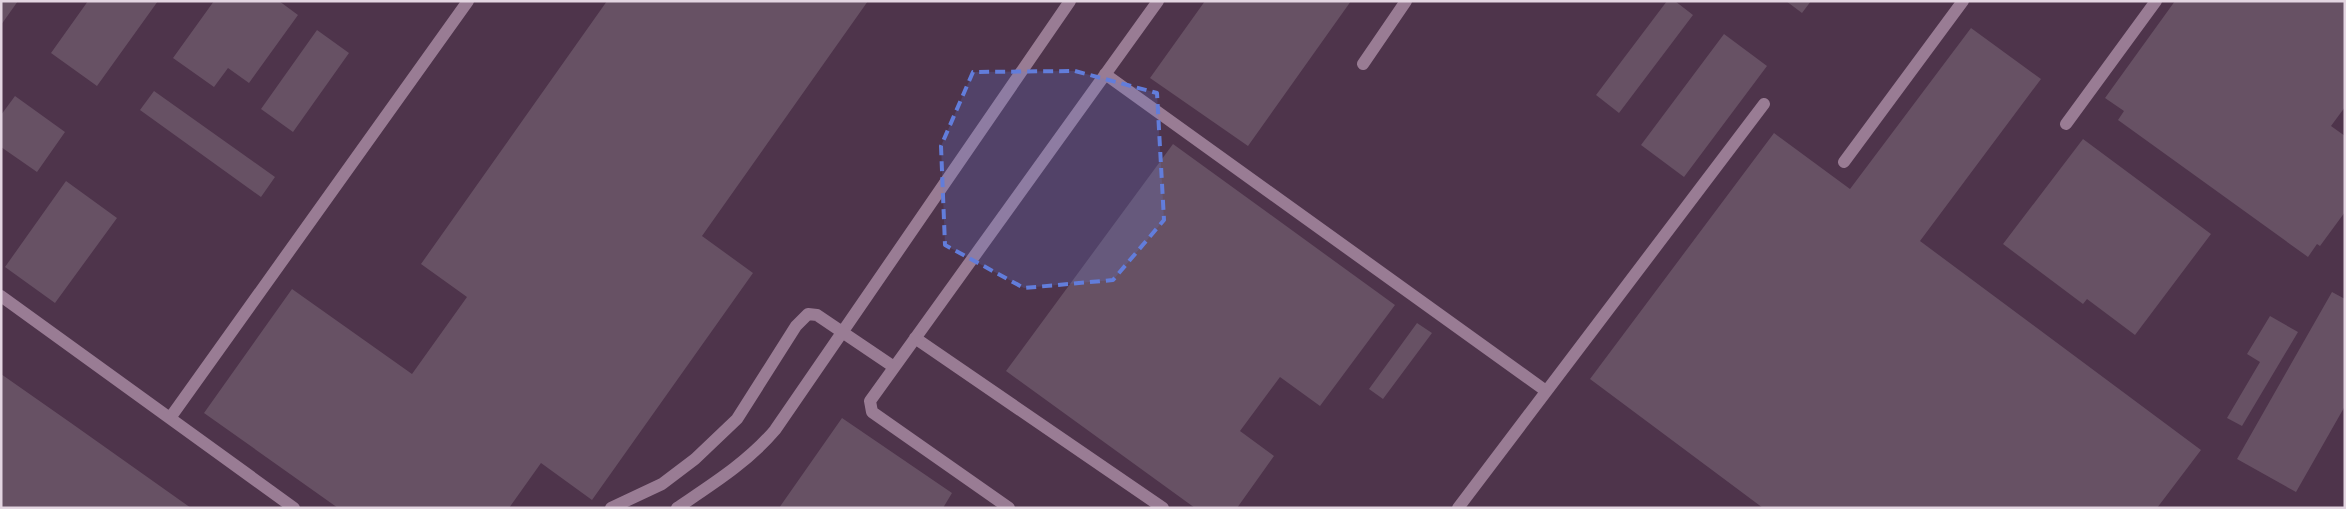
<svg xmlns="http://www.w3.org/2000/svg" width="2346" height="509" font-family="'Varela Round',sans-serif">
	<rect width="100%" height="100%" fill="#422d3f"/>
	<path fill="#4e344b" d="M 1,1 L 2345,1 L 2345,508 L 1,508 Z"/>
	<path fill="#675164" d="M 1,1 L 18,1 L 1,25 Z
		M 88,1 L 158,1 L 97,86 L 51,53 Z
		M 214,1 L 279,1 L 298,15 L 249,83 L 228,68 L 214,87 L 173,58 Z
		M 607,1 L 868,1 L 702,236 L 753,273 L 592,500 L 541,463 L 509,508 L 338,508 L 204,413 L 292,289 L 412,374 L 467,297 L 421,264 Z
		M 1205,1 L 1351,1 L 1248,146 L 1150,78 Z
		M 1667,1 L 1675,1 L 1693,15 L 1619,113 L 1596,95 Z
		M 1786,1 L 1811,1 L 1802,13 Z
		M 2175,1 L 2345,1 L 2345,107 L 2331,126 L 2345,136 L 2345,212 L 2320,246 L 2317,244 L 2308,257 L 2118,120 L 2124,111 L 2105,98 Z
		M 1971,28 L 2041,79 L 1920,241 L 2201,450 L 2157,508 L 1763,508 L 1590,379 L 1774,133 L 1850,189 Z
		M 317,30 L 349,53 L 293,132 L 261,109 Z
		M 1724,34 L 1767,66 L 1684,177 L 1641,145 Z
		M 154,91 L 275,177 L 261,197 L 140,110 Z
		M 15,96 L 65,132 L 37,172 L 1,147 L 1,115 Z
		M 2083,139 L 2211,234 L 2135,335 L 2087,299 L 2083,304 L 2003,244 Z
		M 1173,144 L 1395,305 L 1320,406 L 1280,377 L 1240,431 L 1274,456 L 1237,508 L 1195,508 L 1006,371 Z
		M 66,181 L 117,218 L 55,303 L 5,267 Z
		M 2332,292 L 2345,299 L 2345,406 L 2296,492 L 2237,459 Z
		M 2270,316 L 2298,332 L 2242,426 L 2227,418 L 2260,362 L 2247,354 Z
		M 1417,323 L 1432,333 L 1383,399 L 1369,389 Z
		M 1,374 L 71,423 L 191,508 L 1,508 Z
		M 842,418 L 952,493 L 943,508 L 779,508 Z"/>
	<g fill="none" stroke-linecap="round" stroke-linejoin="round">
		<path stroke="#997c94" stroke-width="12" d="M 1363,64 L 1406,1
			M 1105,74 L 1546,391
			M 2066,124 L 2156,1
			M 1844,162 L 1963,1
			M 1,296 L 294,508
			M 915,338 L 1163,508
			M 170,418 L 468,1
			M 611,508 L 662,484 L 695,459 L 737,419 L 796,326 L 808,314 L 817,315 L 894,367
			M 677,508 C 711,485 748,462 775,430 L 1070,1
			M 1009,508 L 872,412 L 870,401 L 1158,1
			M 1458,508 L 1764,104"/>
	</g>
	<path fill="#627ddb" fill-opacity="0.2" stroke="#627ddb" stroke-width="4" stroke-dasharray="10 6" stroke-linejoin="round" d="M 1075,71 L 1157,93 L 1164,220 L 1113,280 L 1024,288 L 945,245 L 941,146 L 973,72 Z"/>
	<rect width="2346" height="509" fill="none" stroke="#e3d5e1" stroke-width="5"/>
</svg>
